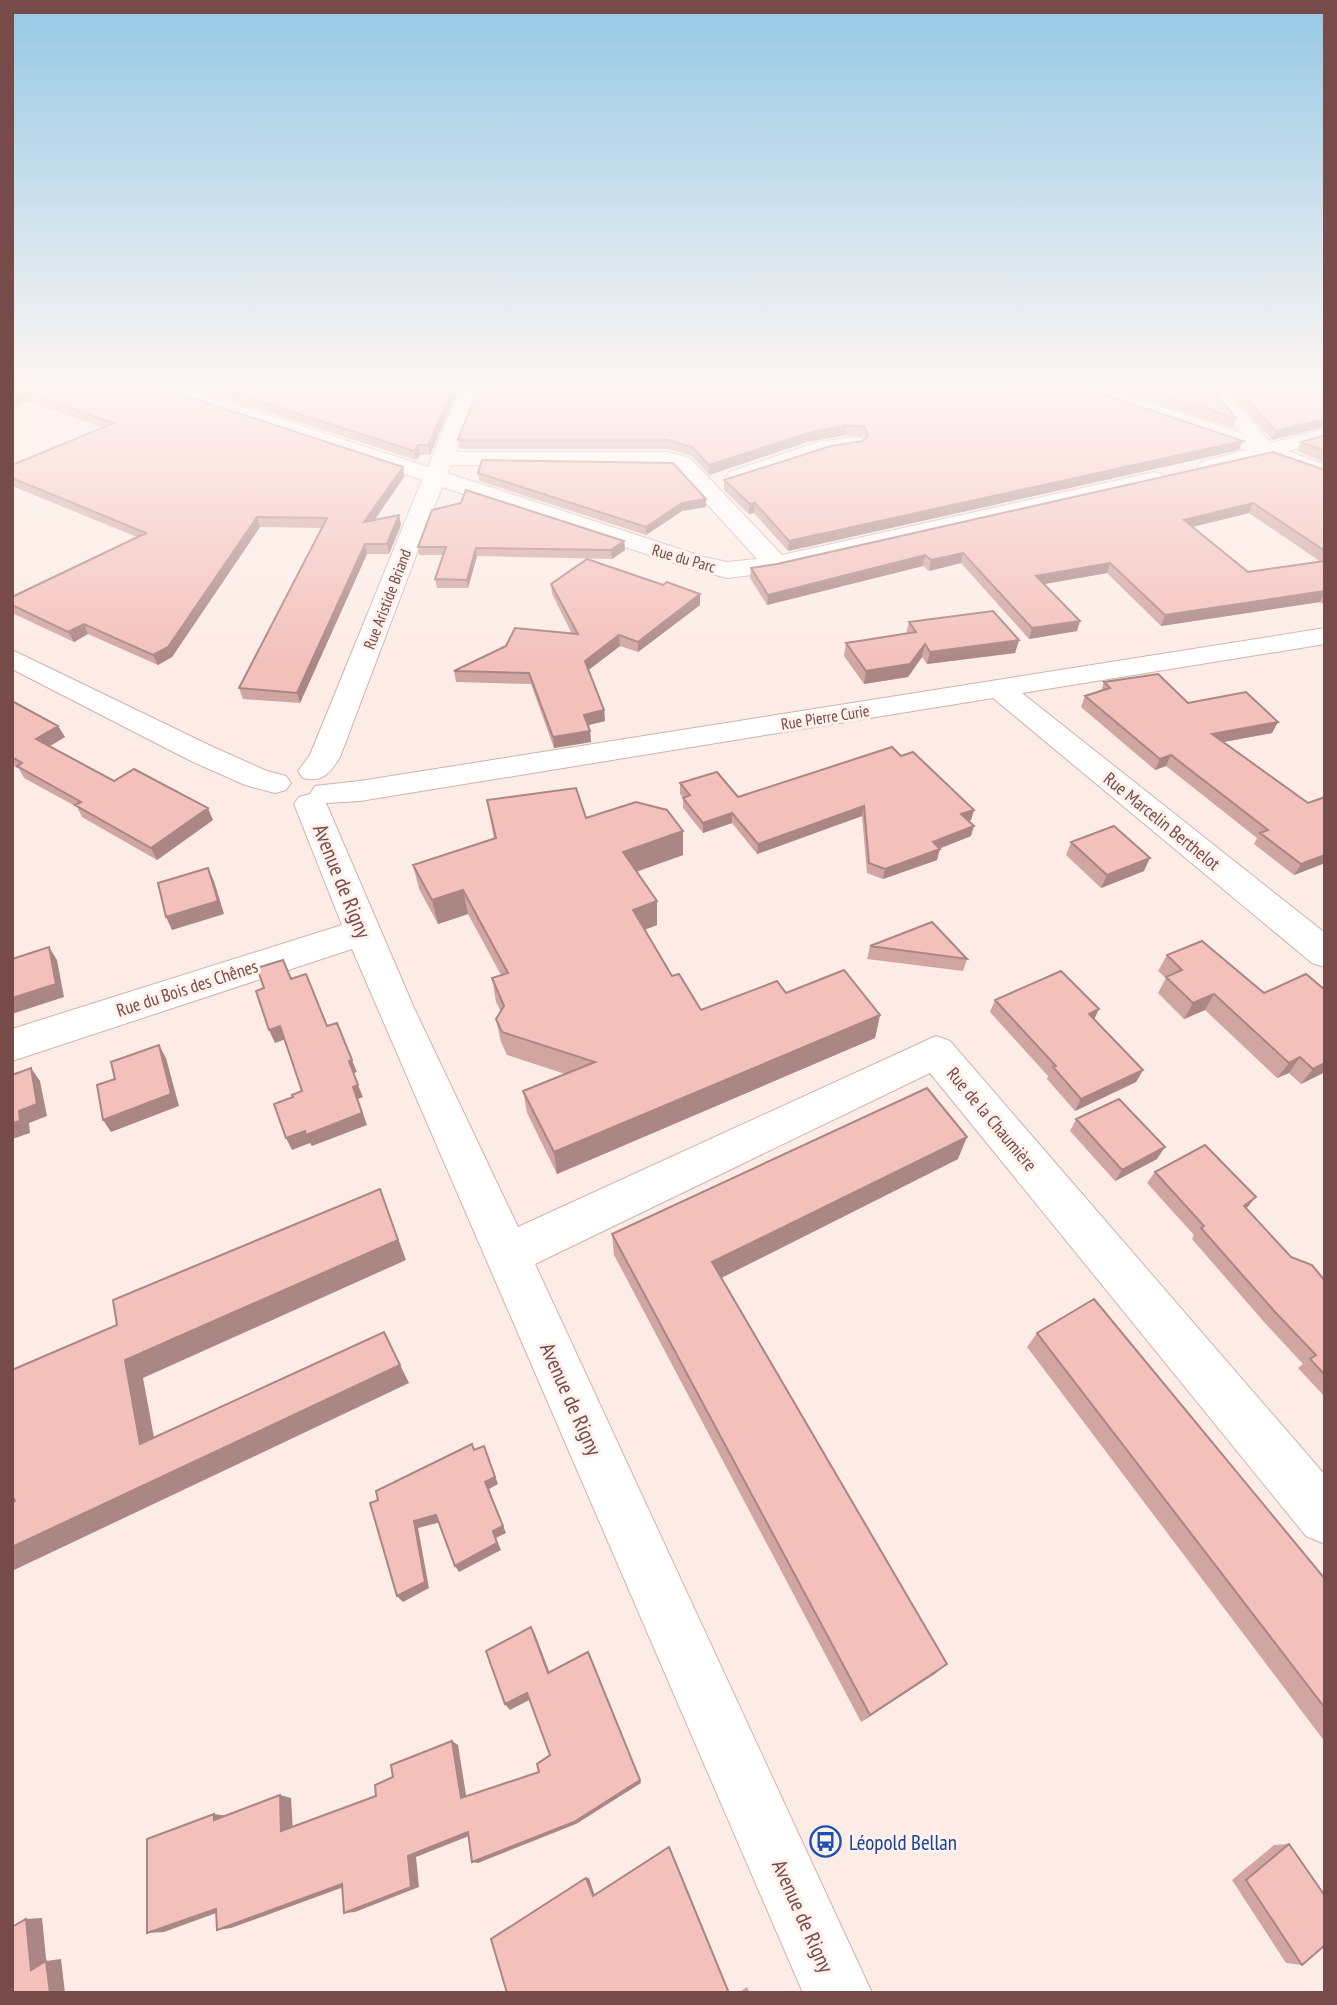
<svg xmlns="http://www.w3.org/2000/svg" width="1337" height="2005" font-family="'PT Sans Narrow',sans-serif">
	<rect width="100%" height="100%" fill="#fdece5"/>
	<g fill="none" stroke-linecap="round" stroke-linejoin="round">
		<defs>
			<path id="street" d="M 145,385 L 175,385 L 428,467 L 461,385 L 481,385 L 456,452 L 668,452 L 690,458 L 782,555 L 1154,472 L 1162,474 L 1165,479 L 1162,484 L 1154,486 L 776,572 L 727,578 L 686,567 L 442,487 L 340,757 C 330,773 323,783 303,778 L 298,771 L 310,755 L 422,480 L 148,389 ZM 451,465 L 674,468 L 757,559 L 727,562 L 704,557 L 447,473 Z
				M 1063,385 L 1093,385 L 1241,433 L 1199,385 L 1220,385 L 1271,443 L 1325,429 L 1325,441 L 1288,451 L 1325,465 L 1325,480 L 1266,458 L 1209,474 L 1201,472 L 1198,467 L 1201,462 L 1246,450 L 1066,389 Z
				M 853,437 L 861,438 L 864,443 L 861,448 L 830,453 L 737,484 L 729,482 L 726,477 L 729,472 L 818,442 Z
				M 1325,628 L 1325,644 L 1022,693 L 1325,933 L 1325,967 L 1312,963 L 993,698 L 360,801 L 326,803 L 414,1008 L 518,1227 L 936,1036 L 950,1041 L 1325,1475 L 1325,1544 L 1306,1536 L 930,1073 L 535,1264 L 872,1993 L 803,1993 L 352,949 L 12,1061 L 12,1029 L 342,925 L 294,804 L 299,797 L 310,794 L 315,786 L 360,781 Z
				M 12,650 L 213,747 L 267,771 L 286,776 L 291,783 L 286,790 L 275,793 L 245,785 L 191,761 L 12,669 Z"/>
		</defs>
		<use href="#street" stroke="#d0b2ad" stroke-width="2"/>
		<use href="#street" fill="#fff" fill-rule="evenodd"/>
	</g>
	<path fill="#d1a5a2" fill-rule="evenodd" d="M 12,385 L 403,467 L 404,477 L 375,520 L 399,515 L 401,525 L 389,554 L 367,554 L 300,703 L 243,699 L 239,688 L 322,528 L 260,527 L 172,657 L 158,665 L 88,634 L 74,642 L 12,613 L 12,597 L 137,537 L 12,486 L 12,465 L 104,428 L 28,401 L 12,407 Z
		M 183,385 L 460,385 L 430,455 L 420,455 L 416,460 Z
		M 479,385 L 1239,450 L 788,551 L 754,513 L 749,514 L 724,490 L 724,480 L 863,441 L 864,439 L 863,437 L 846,435 L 807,442 L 709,475 L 692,456 L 668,449 L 460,449 L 458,440 Z
		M 1101,385 L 1208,385 L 1236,418 L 1233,428 Z
		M 1222,385 L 1325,385 L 1272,440 Z
		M 1325,435 L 1325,463 L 1297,451 L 1301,442 Z
		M 1325,470 L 1325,604 L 1323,604 L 1320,602 L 1161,626 L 1107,573 L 1044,584 L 1077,631 L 1029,639 L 961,563 L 929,571 L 923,566 L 767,605 L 750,578 L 751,568 L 777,564 ZM 1249,513 L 1321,562 L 1248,572 L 1192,527 Z
		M 478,473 L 706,499 L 706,507 L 682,511 L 646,535 L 479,481 Z
		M 624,541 L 625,550 L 612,559 L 477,556 L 468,588 L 437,588 L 435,579 L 443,555 L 419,555 L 418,547 Z
		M 551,584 L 700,605 L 638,652 L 620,646 L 588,670 L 604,710 L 605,721 L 588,725 L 590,731 L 591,742 L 554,748 L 531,684 L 456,682 L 454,671 L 572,634 L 552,594 Z
		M 909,622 L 1019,640 L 1015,653 L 927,664 L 922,657 L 908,677 L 864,684 L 844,656 L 846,643 L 906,634 Z
		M 1104,682 L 1188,703 L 1272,733 L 1223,742 L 1325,863 L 1294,875 L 1254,844 L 1257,838 L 1166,766 L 1155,770 L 1081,707 L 1085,696 L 1101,691 Z
		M 12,701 L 58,726 L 65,737 L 50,746 L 114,781 L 213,820 L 157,860 L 82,817 L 77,807 L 24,778 L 19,769 L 12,765 Z
		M 901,756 L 974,810 L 971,820 L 968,821 L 971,836 L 939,849 L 937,860 L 883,879 L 867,873 L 862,816 L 757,854 L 732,823 L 703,833 L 683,808 L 683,798 L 680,794 L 680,783 L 738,797 Z
		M 487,800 L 586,818 L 683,855 L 636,872 L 657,901 L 657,925 L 644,930 L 672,976 L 701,1010 L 786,993 L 880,1015 L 875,1038 L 557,1174 L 527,1113 L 523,1091 L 565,1074 L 507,1055 L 501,1042 L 496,1019 L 501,1012 L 496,1002 L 492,978 L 501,975 L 468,914 L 438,924 L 419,889 L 413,865 L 494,839 Z
		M 1071,842 L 1144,871 L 1101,888 L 1066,855 Z
		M 870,946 L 967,959 L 963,971 L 867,959 Z
		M 1167,955 L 1264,993 L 1325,990 L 1325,1072 L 1301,1084 L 1289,1073 L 1277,1078 L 1205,1010 L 1184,1019 L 1158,993 L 1166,978 L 1158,971 Z
		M 995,1000 L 1094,1019 L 1143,1070 L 1136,1082 L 1075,1111 L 1047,1079 L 1048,1076 L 990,1012 Z
		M 1076,1119 L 1157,1159 L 1115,1181 L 1070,1131 Z
		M 958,1159 L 721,1278 L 936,1673 L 861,1722 L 614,1255 L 612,1234 Z
		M 1155,1172 L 1246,1209 L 1291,1257 L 1325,1281 L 1325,1397 L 1298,1368 L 1303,1364 L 1264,1322 L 1192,1239 L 1194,1235 L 1147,1183 Z
		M 1037,1333 L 1325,1579 L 1325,1742 L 1027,1347 Z
		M 1289,1844 L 1302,1965 L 1286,1963 L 1232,1880 L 1274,1845 Z
		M 747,1987 L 750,1993 L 738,1993 Z"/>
	<path fill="#aa8684" d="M 455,385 L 460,385 L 430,455 L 428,445 Z
		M 24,392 L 28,401 L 12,407 L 12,396 Z
		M 1325,419 L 1325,427 L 1272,440 L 1276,431 Z
		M 847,425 L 846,435 L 807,442 L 709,475 L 709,465 L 808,433 Z
		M 1243,441 L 1239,450 L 788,551 L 789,541 Z
		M 418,445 L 420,455 L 416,460 L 414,451 Z
		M 403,467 L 404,477 L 366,532 L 364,522 Z
		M 706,499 L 706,507 L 682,511 L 646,535 L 646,527 L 682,503 Z
		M 755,503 L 754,513 L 749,514 L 750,504 Z
		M 1253,503 L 1249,513 L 1180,530 L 1184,520 Z
		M 399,515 L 401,525 L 389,554 L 387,544 Z
		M 257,517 L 260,527 L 172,657 L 158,665 L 153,655 Z
		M 624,541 L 625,550 L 612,559 L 611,550 Z
		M 365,544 L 367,554 L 300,703 L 297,693 Z
		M 476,548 L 477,556 L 468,588 L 467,580 Z
		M 963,553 L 961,563 L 929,571 L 931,560 Z
		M 925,555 L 923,566 L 767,605 L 768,595 Z
		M 1110,563 L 1107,573 L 1033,586 L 1036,576 Z
		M 1325,591 L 1320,602 L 1161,626 L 1165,615 Z
		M 700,594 L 700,605 L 638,652 L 638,642 Z
		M 1080,621 L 1077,631 L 1029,639 L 1032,628 Z
		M 84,624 L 88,634 L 74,642 L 68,632 Z
		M 619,635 L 620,646 L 586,672 L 585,661 Z
		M 1019,640 L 1015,653 L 927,664 L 930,652 Z
		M 925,644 L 922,657 L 908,677 L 864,684 L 866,671 Z
		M 604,710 L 605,721 L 585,726 L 584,715 Z
		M 1278,722 L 1272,733 L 1207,745 L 1212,734 Z
		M 58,726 L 65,737 L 43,750 L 36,739 Z
		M 590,731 L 591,742 L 554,748 L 553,737 Z
		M 1171,755 L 1166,766 L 1155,770 L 1160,759 Z
		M 864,806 L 862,816 L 757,854 L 758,844 Z
		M 208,808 L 213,820 L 157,860 L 151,848 Z
		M 974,810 L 971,820 L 958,824 L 961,814 Z
		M 732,813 L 732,823 L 703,833 L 703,823 Z
		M 974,826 L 971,836 L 930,852 L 933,842 Z
		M 683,831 L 683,855 L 624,876 L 623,852 Z
		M 940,849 L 937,860 L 883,879 L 885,869 Z
		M 1325,855 L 1325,863 L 1294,875 L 1301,864 Z
		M 1150,858 L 1144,871 L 1101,888 L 1107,875 Z
		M 208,868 L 214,881 L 224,914 L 172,930 L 166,917 Z
		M 463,890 L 468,914 L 438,924 L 432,900 Z
		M 657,901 L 657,925 L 633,934 L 633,910 Z
		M 49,947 L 57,960 L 64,997 L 12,1014 L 12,998 Z
		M 1214,994 L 1205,1010 L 1184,1019 L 1193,1003 Z
		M 1099,1009 L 1093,1022 L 1089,1014 Z
		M 880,1015 L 875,1038 L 557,1174 L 554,1152 Z
		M 280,1026 L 286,1039 L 275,1043 L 269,1030 Z
		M 159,1045 L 166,1058 L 179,1106 L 111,1132 L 103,1120 Z
		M 1300,1057 L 1289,1073 L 1277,1078 L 1289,1063 Z
		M 352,1060 L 357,1072 L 354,1073 L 349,1061 Z
		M 1325,1063 L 1325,1072 L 1301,1084 L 1313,1069 Z
		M 31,1068 L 40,1081 L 47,1116 L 29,1123 L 30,1133 L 12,1139 L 12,1123 L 19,1111 Z
		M 1143,1070 L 1136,1082 L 1075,1111 L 1081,1099 Z
		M 358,1085 L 363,1097 L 358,1099 L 367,1125 L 312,1146 L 310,1143 L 292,1150 L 286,1138 L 353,1087 Z
		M 967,1137 L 958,1159 L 711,1283 L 712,1262 Z
		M 1165,1147 L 1157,1159 L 1115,1181 L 1122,1170 Z
		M 380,1189 L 406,1260 L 143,1378 L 158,1459 L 140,1444 L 125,1360 Z
		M 1256,1197 L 1246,1209 L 1244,1206 Z
		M 384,1332 L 409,1383 L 12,1571 L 12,1547 Z
		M 484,1446 L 498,1484 L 489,1489 L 506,1533 L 496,1538 L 501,1550 L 459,1572 L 455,1566 L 485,1482 Z
		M 436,1515 L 441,1522 L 418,1528 L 429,1588 L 403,1602 L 397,1596 L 414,1521 Z
		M 531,1627 L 535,1634 L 552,1679 L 548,1673 Z
		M 947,1664 L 936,1673 L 861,1722 L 870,1715 Z
		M 527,1693 L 531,1699 L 510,1710 L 505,1704 Z
		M 452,1741 L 458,1745 L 467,1801 L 461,1798 Z
		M 640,1780 L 641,1783 L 576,1824 L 478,1863 L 472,1862 Z
		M 280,1795 L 291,1798 L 293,1832 L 281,1831 Z
		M 214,1814 L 228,1816 L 214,1820 Z
		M 468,1832 L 474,1834 L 416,1857 L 419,1887 L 355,1912 L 344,1913 L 408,1856 Z
		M 586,1878 L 589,1878 L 595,1896 L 593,1896 Z
		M 342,1884 L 352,1884 L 231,1928 L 217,1930 Z
		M 230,1908 L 164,1932 L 147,1933 L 216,1909 Z
		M 42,1918 L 47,1968 L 31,1970 L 26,1919 Z
		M 61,1959 L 65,1993 L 50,1993 L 46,1961 Z"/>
	<path fill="#f3c0bc" stroke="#aa8684" stroke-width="2" d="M 12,385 L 152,385 L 403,467 L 364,522 L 399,515 L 387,544 L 365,544 L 297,693 L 239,688 L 327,518 L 257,517 L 168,647 L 153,655 L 84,624 L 68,632 L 12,605 L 12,597 L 146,533 L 12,478 L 12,465 L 114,423 L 24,392 L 12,396 Z
		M 209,385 L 455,385 L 428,445 L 418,445 L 414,451 Z
		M 479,385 L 1075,385 L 1243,441 L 789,541 L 755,503 L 750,504 L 724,480 L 831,446 L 863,441 L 868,435 L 865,427 L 847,425 L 808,433 L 709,465 L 692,447 L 668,440 L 458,440 Z
		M 1132,385 L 1208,385 L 1236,418 Z
		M 1234,385 L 1325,385 L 1325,419 L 1276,431 Z
		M 1325,435 L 1325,451 L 1301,442 Z
		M 1273,452 L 1325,470 L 1325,551 L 1253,503 L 1184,520 L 1248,572 L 1325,561 L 1325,591 L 1165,615 L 1110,563 L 1036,576 L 1080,621 L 1032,628 L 963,553 L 931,560 L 925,555 L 768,595 L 751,568 L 777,564 Z
		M 482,460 L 673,463 L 706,499 L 682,503 L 646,527 L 478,473 Z
		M 466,490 L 624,541 L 611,550 L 476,548 L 467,580 L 435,579 L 446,547 L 418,547 L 432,510 L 461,503 Z
		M 587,559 L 663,585 L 667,582 L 700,594 L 638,642 L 619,635 L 585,661 L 604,710 L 584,715 L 590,731 L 553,737 L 529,673 L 454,671 L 506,646 L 515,628 L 578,634 L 551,584 Z
		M 993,611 L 1019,640 L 930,652 L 925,644 L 910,664 L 866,671 L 846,643 L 916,632 L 909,622 Z
		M 1158,674 L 1188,703 L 1246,692 L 1278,722 L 1212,734 L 1308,803 L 1325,797 L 1325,855 L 1301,864 L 1260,833 L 1268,830 L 1171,755 L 1160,759 L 1085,696 L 1110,688 L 1104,682 Z
		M 12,701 L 58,726 L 36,739 L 114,781 L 134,769 L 208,808 L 151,848 L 75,805 L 81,802 L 17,766 L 22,763 L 12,757 Z
		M 892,747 L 901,756 L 913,752 L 974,810 L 961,814 L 974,826 L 933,842 L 940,849 L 885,869 L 869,863 L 864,806 L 758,844 L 732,813 L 703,823 L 683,798 L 690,795 L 680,783 L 717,772 L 738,797 Z
		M 576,788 L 586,818 L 636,802 L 667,810 L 683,831 L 623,852 L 657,901 L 633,910 L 672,976 L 679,974 L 701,1010 L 777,981 L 786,993 L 844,970 L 880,1015 L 554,1152 L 523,1091 L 595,1062 L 502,1032 L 496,1019 L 504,1006 L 492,978 L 508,973 L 463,890 L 432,900 L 413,865 L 496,838 L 487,800 Z
		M 1114,826 L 1150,858 L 1107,875 L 1071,842 Z
		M 208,868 L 218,901 L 166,917 L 158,883 Z
		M 932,922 L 967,959 L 870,946 Z
		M 1202,941 L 1264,993 L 1306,974 L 1325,990 L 1325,1063 L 1313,1069 L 1300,1057 L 1289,1063 L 1214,994 L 1193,1003 L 1166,977 L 1182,970 L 1167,955 Z
		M 49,947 L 56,984 L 12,998 L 12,959 Z
		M 283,960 L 291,979 L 306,974 L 327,1026 L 337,1023 L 352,1060 L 349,1061 L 358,1085 L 353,1087 L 362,1113 L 306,1135 L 305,1131 L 286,1138 L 274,1104 L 293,1097 L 292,1095 L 302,1091 L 280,1026 L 269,1030 L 256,991 L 264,988 L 257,968 Z
		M 1061,971 L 1099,1009 L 1089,1014 L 1143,1070 L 1081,1099 L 1053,1067 L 1056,1066 L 995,1000 Z
		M 159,1045 L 171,1094 L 103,1120 L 97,1085 L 115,1079 L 111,1062 Z
		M 31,1068 L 37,1104 L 19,1111 L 20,1121 L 12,1123 L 12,1075 Z
		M 927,1088 L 967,1137 L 712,1262 L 947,1664 L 870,1715 L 612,1234 Z
		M 1119,1099 L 1165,1147 L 1122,1170 L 1076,1119 Z
		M 1205,1145 L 1256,1197 L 1244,1206 L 1291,1257 L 1312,1265 L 1325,1281 L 1325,1375 L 1310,1359 L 1316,1355 L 1275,1312 L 1201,1228 L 1204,1226 L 1155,1172 Z
		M 380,1189 L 398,1240 L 125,1360 L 140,1444 L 384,1332 L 400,1365 L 12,1547 L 12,1502 L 15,1501 L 12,1496 L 12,1370 L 117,1325 L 113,1300 Z
		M 1094,1299 L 1325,1579 L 1325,1708 L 1037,1333 Z
		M 472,1444 L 474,1450 L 484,1446 L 495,1477 L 485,1482 L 503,1526 L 493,1531 L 497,1543 L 455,1566 L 436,1515 L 414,1521 L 425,1582 L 397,1596 L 370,1503 L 378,1500 L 376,1491 Z
		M 531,1627 L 548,1673 L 588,1652 L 640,1780 L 574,1822 L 472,1862 L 468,1832 L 408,1856 L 411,1887 L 344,1913 L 342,1884 L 217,1930 L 216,1909 L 147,1933 L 147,1839 L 214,1814 L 214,1820 L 280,1795 L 281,1831 L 376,1796 L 375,1785 L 393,1777 L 391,1765 L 452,1741 L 461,1798 L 539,1772 L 537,1764 L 550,1755 L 527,1693 L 505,1704 L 486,1651 Z
		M 1289,1844 L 1325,1896 L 1325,1945 L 1302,1965 L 1246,1880 Z
		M 669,1847 L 729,1993 L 507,1993 L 491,1939 L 586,1878 L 593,1896 Z
		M 26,1919 L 31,1970 L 46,1961 L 50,1993 L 12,1993 L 12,1927 Z"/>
	<linearGradient id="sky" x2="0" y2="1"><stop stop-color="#95c8e4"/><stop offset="0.58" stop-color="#fef6f3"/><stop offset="1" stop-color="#fef6f3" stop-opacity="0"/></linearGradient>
	<rect width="1337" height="666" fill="url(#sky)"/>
	<defs>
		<symbol id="bus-ring" viewBox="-11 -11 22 22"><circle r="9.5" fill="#fff1ec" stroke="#1a4fb4" stroke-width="1.5"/><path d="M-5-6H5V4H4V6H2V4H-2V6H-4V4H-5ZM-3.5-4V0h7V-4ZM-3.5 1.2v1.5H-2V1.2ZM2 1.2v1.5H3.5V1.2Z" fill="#1a4fb4"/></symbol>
	</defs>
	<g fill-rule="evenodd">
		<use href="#bus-ring" x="808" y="1824" width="35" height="35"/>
	</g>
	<g text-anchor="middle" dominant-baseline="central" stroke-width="6" stroke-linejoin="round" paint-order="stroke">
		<g font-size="16" fill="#764b49" stroke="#fff1ec">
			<text transform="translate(684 558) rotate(16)">Rue du Parc</text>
			<text transform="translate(387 599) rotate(-69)">Rue Aristide Briand</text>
			<text transform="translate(825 717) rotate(-9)">Rue Pierre Curie</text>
		</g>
		<g font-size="18" fill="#764b49" stroke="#fff1ec">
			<text transform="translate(1162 821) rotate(39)">Rue Marcelin Berthelot</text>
			<text transform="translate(187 988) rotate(-18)">Rue du Bois des Chênes</text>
			<text transform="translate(992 1119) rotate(50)">Rue de la Chaumière</text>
		</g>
		<g font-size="21" fill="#764b49" stroke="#fff1ec">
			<text transform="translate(342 881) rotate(68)">Avenue de Rigny</text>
			<text transform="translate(571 1399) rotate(66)">Avenue de Rigny</text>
			<text transform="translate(803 1916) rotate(66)">Avenue de Rigny</text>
		</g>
		<g font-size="21" fill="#164399" stroke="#fff1ec" text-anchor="start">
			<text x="849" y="1842">Léopold Bellan</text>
		</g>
	</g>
	<rect width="1337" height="2005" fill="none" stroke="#764b49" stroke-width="28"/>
</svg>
